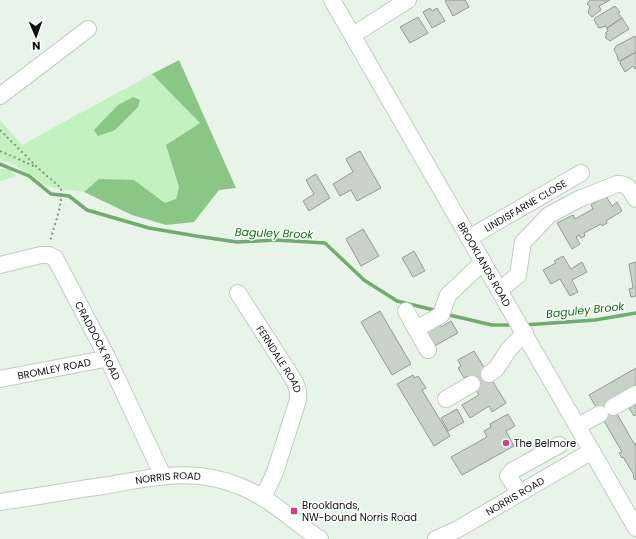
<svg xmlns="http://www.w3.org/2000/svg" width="636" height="539" font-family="Poppins,sans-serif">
	<rect width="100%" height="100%" fill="#e9f4e8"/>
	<path fill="#c3f1bf" d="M 152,74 L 200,123 L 166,145 L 179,187 L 176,199 L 165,203 L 152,194 L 99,179 L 84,192 L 59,189 L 41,184 L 17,166 L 0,159 L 0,120 L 22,145 Z
		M 0,169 L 10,169 L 16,176 L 0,181 Z"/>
	<path fill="#8ac686" d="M 179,60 L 236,188 L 219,190 L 194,222 L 166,225 L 132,215 L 84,192 L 99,179 L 134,180 L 165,203 L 176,199 L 179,187 L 166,145 L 200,123 L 152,74 Z
		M 133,97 L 140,100 L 138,107 L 115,130 L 98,136 L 94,130 L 118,105 Z"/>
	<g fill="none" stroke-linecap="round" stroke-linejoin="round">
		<path stroke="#71ab6d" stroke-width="3.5" d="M 0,164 L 29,176 L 51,194 L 69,196 L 87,210 L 149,228 L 196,236 L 237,242 L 276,240 L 325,243 L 364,280 L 397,301 L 438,311
			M 445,314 L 492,325 L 514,325
			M 524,325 L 595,320 L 636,313"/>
	</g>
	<path fill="#c8d2c7" stroke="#929c91" d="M 447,0 L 465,0 L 469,7 L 453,16 L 445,1 Z
		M 590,0 L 610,0 L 599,6 L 601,10 L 592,17 L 588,13 L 590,6 L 587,4 Z
		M 615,6 L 620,12 L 618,13 L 622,18 L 607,28 L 606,26 L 599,28 L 594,20 L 595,18 Z
		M 430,8 L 432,11 L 437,8 L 445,21 L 432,28 L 423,12 Z
		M 418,17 L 428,33 L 410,43 L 400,27 Z
		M 622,18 L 629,29 L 610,41 L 605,37 L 607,34 L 605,33 L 608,31 L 607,28 Z
		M 635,36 L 636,38 L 636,52 L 620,61 L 618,60 L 617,55 L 616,54 L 616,53 L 614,50 L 616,46 Z
		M 636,52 L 636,68 L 635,69 L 633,66 L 625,72 L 620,63 L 620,61 Z
		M 360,151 L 381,188 L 357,201 L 351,190 L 340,196 L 333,184 L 353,172 L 346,159 Z
		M 316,174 L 330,198 L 309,211 L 303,201 L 314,194 L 306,180 Z
		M 606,196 L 612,206 L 617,202 L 622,211 L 606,221 L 607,223 L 602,226 L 601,224 L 584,233 L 585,236 L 581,238 L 579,235 L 576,237 L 580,244 L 572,249 L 557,223 L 573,215 L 575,219 L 593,209 L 591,205 Z
		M 363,229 L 379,256 L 361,266 L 346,239 Z
		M 414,251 L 425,271 L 413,277 L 402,258 Z
		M 563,256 L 571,269 L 582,262 L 587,272 L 572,280 L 578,292 L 570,296 L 560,279 L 551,284 L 543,270 L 556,263 L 554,261 Z
		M 636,262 L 636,296 L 631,297 L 629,289 L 633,288 L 629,264 Z
		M 380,311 L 411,364 L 392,375 L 361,322 Z
		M 438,321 L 441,327 L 451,321 L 458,333 L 429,349 L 424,329 Z
		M 474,351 L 506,403 L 492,412 L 489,406 L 470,418 L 462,405 L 479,395 L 467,376 L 464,378 L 458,368 L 461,366 L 458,360 Z
		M 636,368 L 636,385 L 609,400 L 636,447 L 636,479 L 635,480 L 633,476 L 634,475 L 623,457 L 622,458 L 619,453 L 622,452 L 589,395 Z
		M 413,375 L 414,378 L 418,376 L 426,388 L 422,390 L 450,436 L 434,446 L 397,384 Z
		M 636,404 L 636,414 L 634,416 L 629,408 Z
		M 457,409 L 464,422 L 448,431 L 441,418 Z
		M 508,414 L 515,426 L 506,431 L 514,446 L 462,475 L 451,457 L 487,437 L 484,431 L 491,427 L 490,424 Z"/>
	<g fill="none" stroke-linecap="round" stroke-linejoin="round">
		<defs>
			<g id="minor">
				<path id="s1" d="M 332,0 C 434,176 535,352 636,528"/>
				<path d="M 353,35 L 408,0"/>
				<path d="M 0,96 L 88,29"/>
				<path id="s2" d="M 469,238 L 581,173"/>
				<path id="s3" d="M 0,265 L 41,255 L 49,255 L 55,258 L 107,357 L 163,476"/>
				<path d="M 500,290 L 518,275 L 523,242 L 549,215 L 579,199 L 617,184 C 628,183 630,190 636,199"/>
				<path id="s4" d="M 238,293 L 295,382 L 298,391 L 298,400 L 275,472 L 263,498"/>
				<path d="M 406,311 L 416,329"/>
				<path d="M 428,350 L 416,329 L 441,315 L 448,295 L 483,262"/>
				<path d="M 489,374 L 496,369 L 509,349 L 525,333"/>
				<path id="s5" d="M 0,379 L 99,360 L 107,357"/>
				<path d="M 446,399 L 472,384"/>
				<path d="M 613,407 L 636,394"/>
				<path d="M 578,426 L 600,414"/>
				<path d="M 520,493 L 508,476 L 512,471 L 559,445"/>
				<path id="s6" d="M 0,502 C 34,497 68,491 102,486 C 151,478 194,466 242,487 C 271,499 294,522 320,539"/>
				<path id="s7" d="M 436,539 L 458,529 L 592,451"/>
			</g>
		</defs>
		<use href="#minor" stroke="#c1ccc0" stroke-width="18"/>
		<path stroke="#8b928a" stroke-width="2" stroke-dasharray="2 3" stroke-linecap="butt" d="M 0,130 L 38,168 L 61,188 C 63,206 54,224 50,242
			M 0,151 L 36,167
			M 635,444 L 636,444"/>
		<use href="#minor" stroke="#fff" stroke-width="16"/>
	</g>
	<g fill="#ca4588" stroke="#fcfffc" stroke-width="1.5">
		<circle cx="506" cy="443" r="4"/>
		<rect x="290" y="507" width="8" height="8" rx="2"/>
	</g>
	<g text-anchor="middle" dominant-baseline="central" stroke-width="3" stroke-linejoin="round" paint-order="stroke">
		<g font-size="10" fill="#0e110e" stroke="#fcfffc">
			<text stroke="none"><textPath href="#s2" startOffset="65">LINDISFARNE CLOSE</textPath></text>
			<text stroke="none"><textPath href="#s1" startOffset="305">BROOKLANDS ROAD</textPath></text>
			<text stroke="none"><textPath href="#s3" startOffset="150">CRADDOCK ROAD</textPath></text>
			<text stroke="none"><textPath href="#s4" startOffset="78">FERNDALE ROAD</textPath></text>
			<text stroke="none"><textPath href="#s5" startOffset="55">BROMLEY ROAD</textPath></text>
			<text stroke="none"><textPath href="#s6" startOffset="170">NORRIS ROAD</textPath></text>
			<text stroke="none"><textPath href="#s7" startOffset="90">NORRIS ROAD</textPath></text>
		</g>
		<g font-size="10" fill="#0e110e" stroke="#fcfffc" text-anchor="start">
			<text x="514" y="443">The Belmore</text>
			<text x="302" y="505">Brooklands,<tspan x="302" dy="12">NW-bound Norris Road</tspan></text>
		</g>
		<g font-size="11" font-style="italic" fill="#176816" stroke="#fcfffc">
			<text transform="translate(274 233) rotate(2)">Baguley Brook</text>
			<text transform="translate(585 310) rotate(-6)">Baguley Brook</text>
		</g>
	</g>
	<g transform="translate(36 36) rotate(178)" stroke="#fcfffc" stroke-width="3" paint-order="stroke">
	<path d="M0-3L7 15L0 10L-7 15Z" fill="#0e110e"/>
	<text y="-6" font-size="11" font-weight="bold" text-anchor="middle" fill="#0e110e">N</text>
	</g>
</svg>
